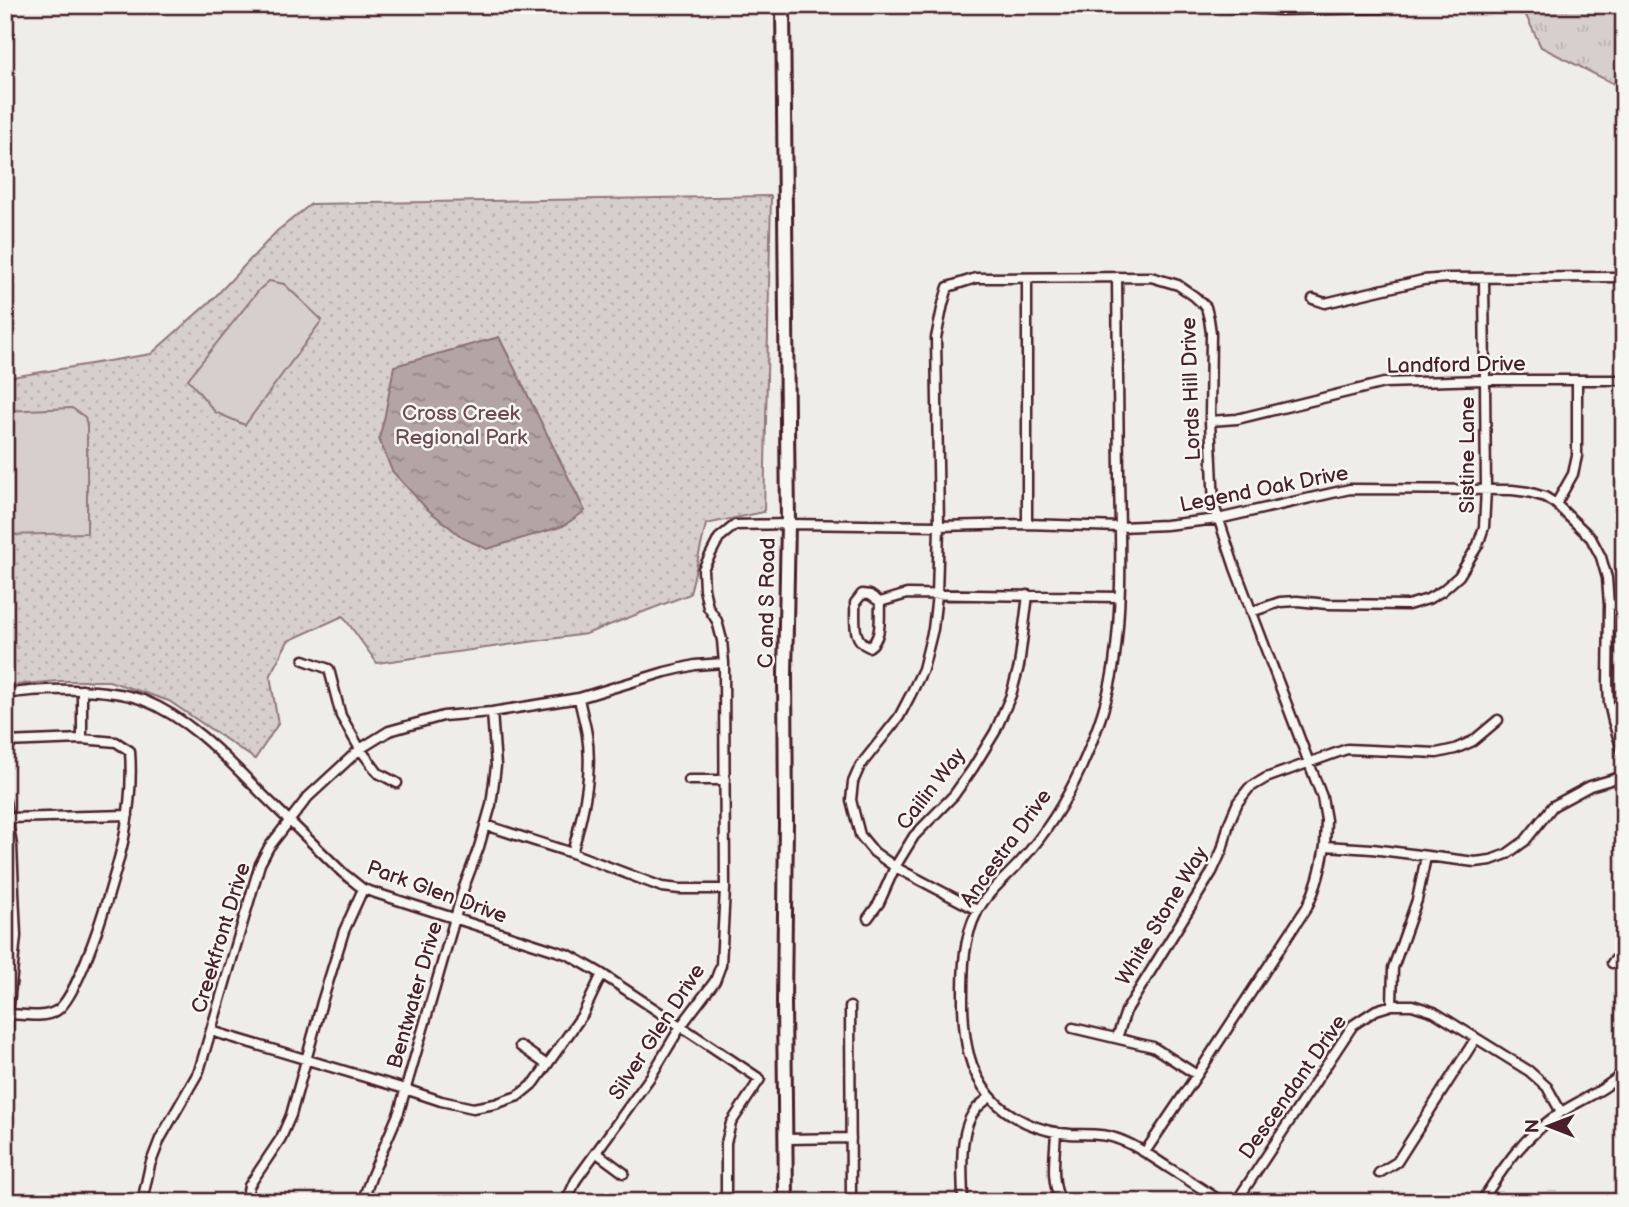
<svg xmlns="http://www.w3.org/2000/svg" width="1629" height="1207" font-family="'Balsamiq Sans',sans-serif">
	<defs>
		<pattern id="grass-tufts" width="24" height="20" patternUnits="userSpaceOnUse" patternTransform="scale(1.75)"><rect width="24" height="20" fill="#d7cfce"/><path d="M3 7l-1-3M5 7V3M7 7l1-3M15 17l-1-3M17 17v-4M19 17l1-3" fill="none" stroke="#bab1b1"/></pattern>
		<pattern id="park-dots" width="8" height="8" patternUnits="userSpaceOnUse" patternTransform="scale(1.75)"><rect width="8" height="8" fill="#d7cfce"/><path d="M2 2h.1M6 6h.1" fill="none" stroke="#bab1b1" stroke-width="1.8" stroke-linecap="round"/></pattern>
		<pattern id="water-ripples" width="26" height="14" patternUnits="userSpaceOnUse" patternTransform="scale(1.75)"><rect width="26" height="14" fill="#b4a4a5"/><path d="M2 4q2-2 4 0t4 0M15 11q2-2 4 0t4 0" fill="none" stroke="#948587"/></pattern>
	</defs>
	<rect width="100%" height="100%" fill="#efedea"/>
	<filter id="ink" filterUnits="userSpaceOnUse"><feTurbulence type="fractalNoise" baseFrequency=".0143" numOctaves="2"/><feDisplacementMap in="SourceGraphic" scale="14" xChannelSelector="R" yChannelSelector="G"/><feConvolveMatrix kernelMatrix="1 2 1 2 8 2 1 2 1" color-interpolation-filters="sRGB"/></filter>
	<g filter="url(#ink)">
		<path fill="url(#grass-tufts)" stroke="#90777c" stroke-width="2" d="M 1521,5 L 1624,5 L 1624,88 L 1620,87 L 1541,47 Z"/>
		<path fill="url(#park-dots)" stroke="#90777c" stroke-width="2" d="M 771,196 L 764,512 L 706,524 L 690,594 L 586,634 L 377,663 L 343,616 L 288,641 L 270,675 L 278,724 L 255,759 L 169,701 L 109,681 L 58,681 L 5,686 L 5,378 L 151,354 L 214,298 L 277,231 L 311,204 Z"/>
		<path fill="#d7cfce" stroke="#90777c" stroke-width="2" d="M 269,281 L 284,284 L 322,320 L 245,425 L 215,412 L 188,379 L 259,290 Z
			M 72,408 L 85,417 L 87,426 L 87,533 L 5,535 L 5,411 Z"/>
		<path fill="url(#water-ripples)" stroke="#8a6f74" stroke-width="2" d="M 499,337 L 585,511 L 563,526 L 487,549 L 463,538 L 427,509 L 392,471 L 379,439 L 385,415 L 394,366 Z"/>
		<g fill="none" stroke-linecap="round" stroke-linejoin="round">
			<defs>
				<path id="minor" d="M 1193,5 L 1280,10 L 1382,8 L 1389,5
					M 1117,277 C 1118,343 1118,410 1119,476 C 1120,538 1123,601 1114,663 C 1109,699 1095,737 1080,770 C 1065,803 1045,834 1021,861 C 1007,877 987,892 977,912 C 962,941 963,974 963,1006 C 964,1039 968,1070 990,1096 C 1009,1119 1041,1132 1070,1134 C 1084,1135 1101,1133 1115,1138 C 1134,1144 1152,1157 1169,1168 C 1187,1179 1204,1190 1222,1202
					M 1027,278 L 1027,524
					M 1313,299 L 1325,303 L 1423,280 L 1447,278 L 1624,277
					M 1210,421 L 1237,419 L 1384,383 L 1484,380 L 1624,380
					M 1556,504 L 1573,474 L 1577,456 L 1577,381
					M 880,602 C 879,617 883,638 869,647 C 851,640 856,620 855,603 L 862,594 L 870,595 L 880,602 L 907,594 L 1119,597
					M 1609,605 L 1624,604
					M 1251,612 L 1280,602 L 1297,601 L 1327,604 L 1408,605 L 1428,599 L 1442,591 L 1459,576 L 1478,545 L 1484,527 L 1486,489 L 1484,278
					M 304,660 L 329,669 L 341,716 L 360,749 L 378,773 L 397,783
					M 82,690 L 82,739
					M 5,694 C 43,688 107,687 143,700 C 191,719 227,759 263,795 C 290,821 316,847 343,873 L 363,889 L 569,955 L 602,974 L 760,1079 L 731,1123 L 726,1143 L 726,1202
					M 5,742 L 82,739 L 116,742 L 130,751 C 132,778 130,804 125,832 C 120,863 81,997 56,1011 C 42,1019 23,1014 8,1014
					M 689,780 L 725,780
					M 5,801 L 12,846 L 16,936 L 8,1014 L 5,1062
					M 8,818 L 128,815
					M 485,825 L 572,853 L 662,887 L 680,889 L 725,889
					M 572,853 C 583,815 593,774 587,735 C 585,722 581,710 579,698
					M 977,910 L 895,867 L 874,852 L 860,835 L 851,800 L 853,782 L 860,766 L 899,717 L 911,694 L 923,669 L 933,629 L 937,595 L 939,526 L 936,338 L 943,304 L 948,287 L 976,278 L 1151,277 L 1178,285 L 1194,296 L 1206,307 L 1209,319 L 1211,333 L 1210,421 L 1214,505 L 1235,568 L 1322,797 L 1326,820 L 1325,846 L 1372,849 L 1475,862 L 1491,860 L 1507,854 L 1525,841 L 1553,806 L 1590,786 L 1624,776
					M 868,918 L 879,903 L 895,867 L 914,836 L 954,795 L 973,768 L 995,732 L 1011,695 L 1019,666 L 1028,595
					M 1612,963 L 1624,951
					M 1392,1005 L 1393,968 L 1417,900 L 1426,857
					M 850,1007 L 851,1202
					M 1073,1028 L 1153,1047 L 1197,1075
					M 211,1031 L 405,1089 L 441,1101 L 473,1108 L 495,1104 L 518,1096 L 535,1082 L 583,1014 L 602,974
					M 1117,1038 L 1126,1011 L 1212,872 L 1222,850 L 1229,823 L 1238,802 L 1249,788 L 1266,778 L 1347,749 L 1437,753 L 1455,749 L 1473,741 L 1498,720
					M 520,1046 L 547,1065
					M 1056,1132 C 1055,1155 1050,1181 1061,1202
					M 786,1139 L 851,1138
					M 1145,1152 L 1197,1075 L 1307,907 C 1317,887 1321,868 1325,846
					M 597,1153 L 624,1173
					M 1379,1173 L 1397,1162 L 1476,1038
					M 142,1202 L 150,1165 L 160,1139 L 199,1071 L 260,864 L 269,847 L 308,797 L 360,749 L 389,731 L 443,716 L 492,712 L 579,698 L 665,672 L 695,665 L 724,663
					M 246,1202 L 249,1186 L 281,1138 L 291,1115 L 322,1002 L 344,931 L 363,889
					M 365,1202 L 365,1194 L 372,1175 L 399,1112 L 464,887 L 479,847 L 491,805 L 496,766 L 492,712
					M 566,1202 L 576,1180 L 651,1076 L 681,1026 L 715,981 L 721,965 L 725,889 L 724,663 L 722,640 L 717,621 L 708,607 L 704,589 L 703,569 L 719,538 L 735,525 L 788,524 L 939,526 L 1027,524 L 1120,527 L 1166,525 L 1218,519 L 1350,489 L 1512,490 L 1528,492 L 1545,497 L 1556,504 L 1591,538 L 1601,557 L 1607,578 L 1609,605 L 1608,683 L 1609,703 L 1613,721 L 1624,756
					M 963,1202 C 963,1174 957,1130 977,1108 C 981,1104 986,1100 990,1097
					M 1236,1202 L 1353,1025 L 1376,1010 L 1392,1005 L 1412,1005 L 1434,1012 L 1529,1071 L 1547,1087 L 1561,1112
					M 1481,1202 C 1505,1165 1522,1138 1560,1113 C 1583,1098 1603,1092 1624,1072"/>
				<path id="secondary" d="M 783,5 L 788,524 L 785,674 L 786,823 L 784,1002 L 786,1202"/>
			</defs>
			<use href="#minor" stroke="#4a1f2b" stroke-width="13"/>
			<use href="#secondary" stroke="#4a1f2b" stroke-width="18"/>
			<use href="#minor" stroke="#f6f6f2" stroke-width="8"/>
			<use href="#secondary" stroke="#f6f6f2" stroke-width="12"/>
		</g>
	</g>
	<g text-anchor="middle" dominant-baseline="central" stroke-width="5" stroke-linejoin="round" paint-order="stroke">
		<g font-size="21" fill="#4a1f2b" stroke="#f6f6f2">
			<text transform="translate(1456 365) rotate(-1)">Landford Drive</text>
			<text transform="translate(1191 389) rotate(-92)">Lords Hill Drive</text>
			<text transform="translate(1467 455) rotate(-90)">Sistine Lane</text>
			<text transform="translate(1264 489) rotate(-11)">Legend Oak Drive</text>
			<text transform="translate(767 603) rotate(-89)">C and S Road</text>
			<text transform="translate(931 789) rotate(-52)">Cailin Way</text>
			<text transform="translate(1006 848) rotate(-54)">Ancestra Drive</text>
			<text transform="translate(437 892) rotate(20)">Park Glen Drive</text>
			<text transform="translate(1162 916) rotate(-59)">White Stone Way</text>
			<text transform="translate(221 938) rotate(-73)">Creekfront Drive</text>
			<text transform="translate(415 995) rotate(-74)">Bentwater Drive</text>
			<text transform="translate(657 1032) rotate(-57)">Silver Glen Drive</text>
			<text transform="translate(1293 1087) rotate(-55)">Descendant Drive</text>
		</g>
		<g font-size="21" fill="#6d4b54" stroke="#f6f6f2">
			<text x="461" y="413">Cross Creek<tspan x="461" dy="24">Regional Park</tspan></text>
		</g>
	</g>
	<rect width="1629" height="1207" fill="none" stroke="#f6f6f2" stroke-width="28"/>
	<rect x="14" y="14" width="1601" height="1179" fill="none" stroke="#4a1f2b" stroke-width="2.5" filter="url(#ink)"/>
	<g transform="translate(1549 1126) rotate(270)" stroke="#f6f6f2" stroke-width="5" paint-order="stroke">
	<path d="M0-5L12 26L0 18L-12 26Z" fill="#4a1f2b"/>
	<text y="-10" font-size="19" font-weight="bold" text-anchor="middle" fill="#4a1f2b">N</text>
	</g>
</svg>
